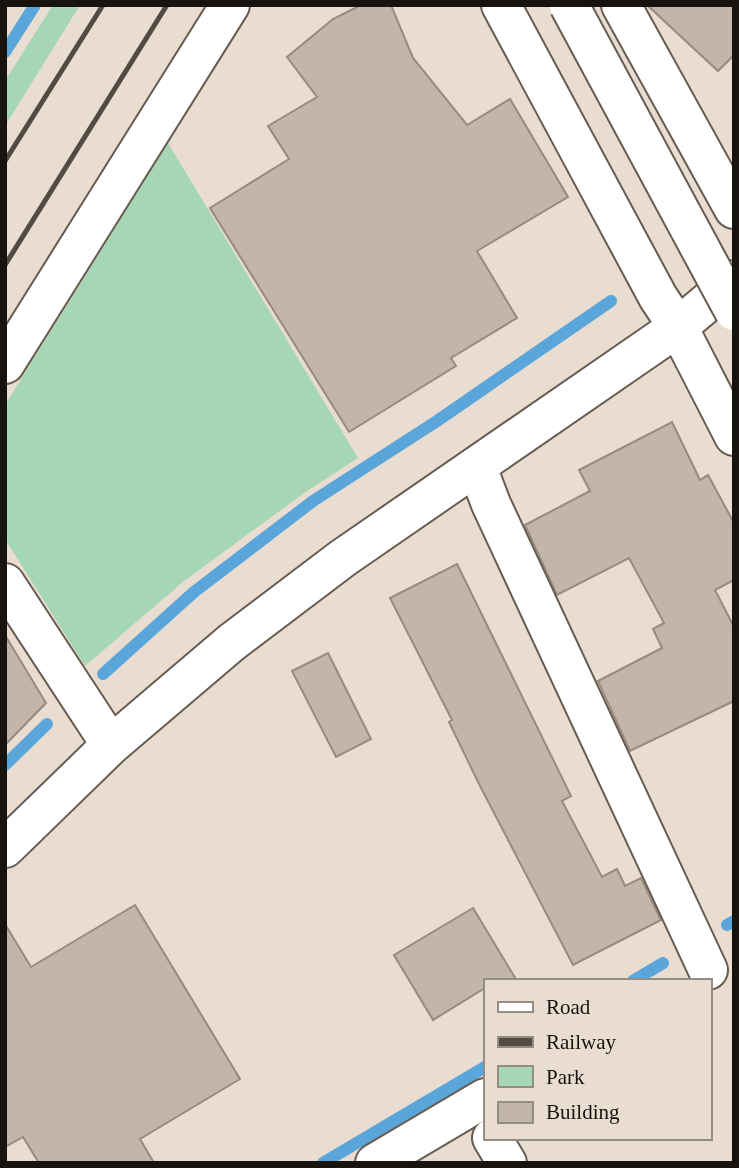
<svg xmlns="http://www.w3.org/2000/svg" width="739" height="1168" font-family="'Times New Roman',serif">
	<rect width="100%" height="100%" fill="#e9dcd0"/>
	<path fill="#a5d7b4" d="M 53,5 L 80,5 L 5,126 L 5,81 Z
		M 168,143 L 358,458 L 307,491 L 184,581 L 85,666 L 5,539 L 5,405 Z"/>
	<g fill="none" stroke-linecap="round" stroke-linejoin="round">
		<path stroke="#5aa5d9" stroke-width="12" d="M 5,52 L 35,5
			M 103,674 L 194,592 L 313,501 L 437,421 L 611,301
			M 5,765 L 47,724
			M 727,925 L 734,921
			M 633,981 L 663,963
			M 323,1163 L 485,1067"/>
	</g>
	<path fill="#c2b5a9" stroke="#978a7f" stroke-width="2" d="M 361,5 L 391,5 L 413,58 L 467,125 L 510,99 L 568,197 L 477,251 L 517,318 L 451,358 L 456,366 L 349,432 L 210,208 L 289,159 L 268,126 L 317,97 L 287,57 L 333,19 Z
		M 647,5 L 734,5 L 734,55 L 718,71 Z
		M 672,422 L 700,480 L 708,475 L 734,523 L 734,580 L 715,590 L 734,627 L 734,701 L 630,751 L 598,681 L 662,648 L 653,629 L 664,623 L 629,558 L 557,595 L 525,525 L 590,491 L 579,470 Z
		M 457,564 L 571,796 L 562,801 L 602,877 L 617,869 L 625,886 L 641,878 L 661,920 L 573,965 L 479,784 L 449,722 L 452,720 L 390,598 Z
		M 5,635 L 46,703 L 5,745 Z
		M 328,653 L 371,739 L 336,757 L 292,671 Z
		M 135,905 L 240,1079 L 140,1139 L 154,1163 L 39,1163 L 23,1137 L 5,1147 L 5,924 L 31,967 Z
		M 473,908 L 517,981 L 485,981 L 485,988 L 433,1020 L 394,955 Z"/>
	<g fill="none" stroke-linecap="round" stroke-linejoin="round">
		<defs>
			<path id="minor" d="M 501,5 L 658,297 L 678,327 L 734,436
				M 621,5 L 734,209
				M 5,364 L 230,5
				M 477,467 L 491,504 L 708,970
				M 5,583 L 111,745
				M 5,848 L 111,745 L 232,642 L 343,558 L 678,327 L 734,280
				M 492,1138 L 507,1163
				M 375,1163 L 485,1098"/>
		</defs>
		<use href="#minor" stroke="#675c51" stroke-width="42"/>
		<use href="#minor" stroke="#fff" stroke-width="38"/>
		<path stroke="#524b44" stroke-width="5" d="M 5,161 L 103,5
			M 5,265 L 167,5"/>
		<defs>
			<path id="minor-bridge" d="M 569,5 L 734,311"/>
		</defs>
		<use href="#minor-bridge" stroke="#675c51" stroke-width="42" stroke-linecap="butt"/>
		<use href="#minor-bridge" stroke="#fff" stroke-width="38"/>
	</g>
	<rect width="739" height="1168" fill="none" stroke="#17130e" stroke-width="14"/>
	<rect x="484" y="979" width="228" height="161" fill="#e9dcd0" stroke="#958c82" stroke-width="2"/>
	<rect x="498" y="1002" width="35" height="10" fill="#ffffff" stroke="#958c82" stroke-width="2"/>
	<text x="546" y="1014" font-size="21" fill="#17130e">Road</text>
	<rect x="498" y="1037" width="35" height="10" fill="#524b44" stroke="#958c82" stroke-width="2"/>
	<text x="546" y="1049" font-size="21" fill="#17130e">Railway</text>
	<rect x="498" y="1066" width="35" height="21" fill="#a5d7b4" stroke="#958c82" stroke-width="2"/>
	<text x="546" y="1084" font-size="21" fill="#17130e">Park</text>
	<rect x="498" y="1102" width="35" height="21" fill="#c2b5a9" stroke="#958c82" stroke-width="2"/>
	<text x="546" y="1119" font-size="21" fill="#17130e">Building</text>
</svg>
